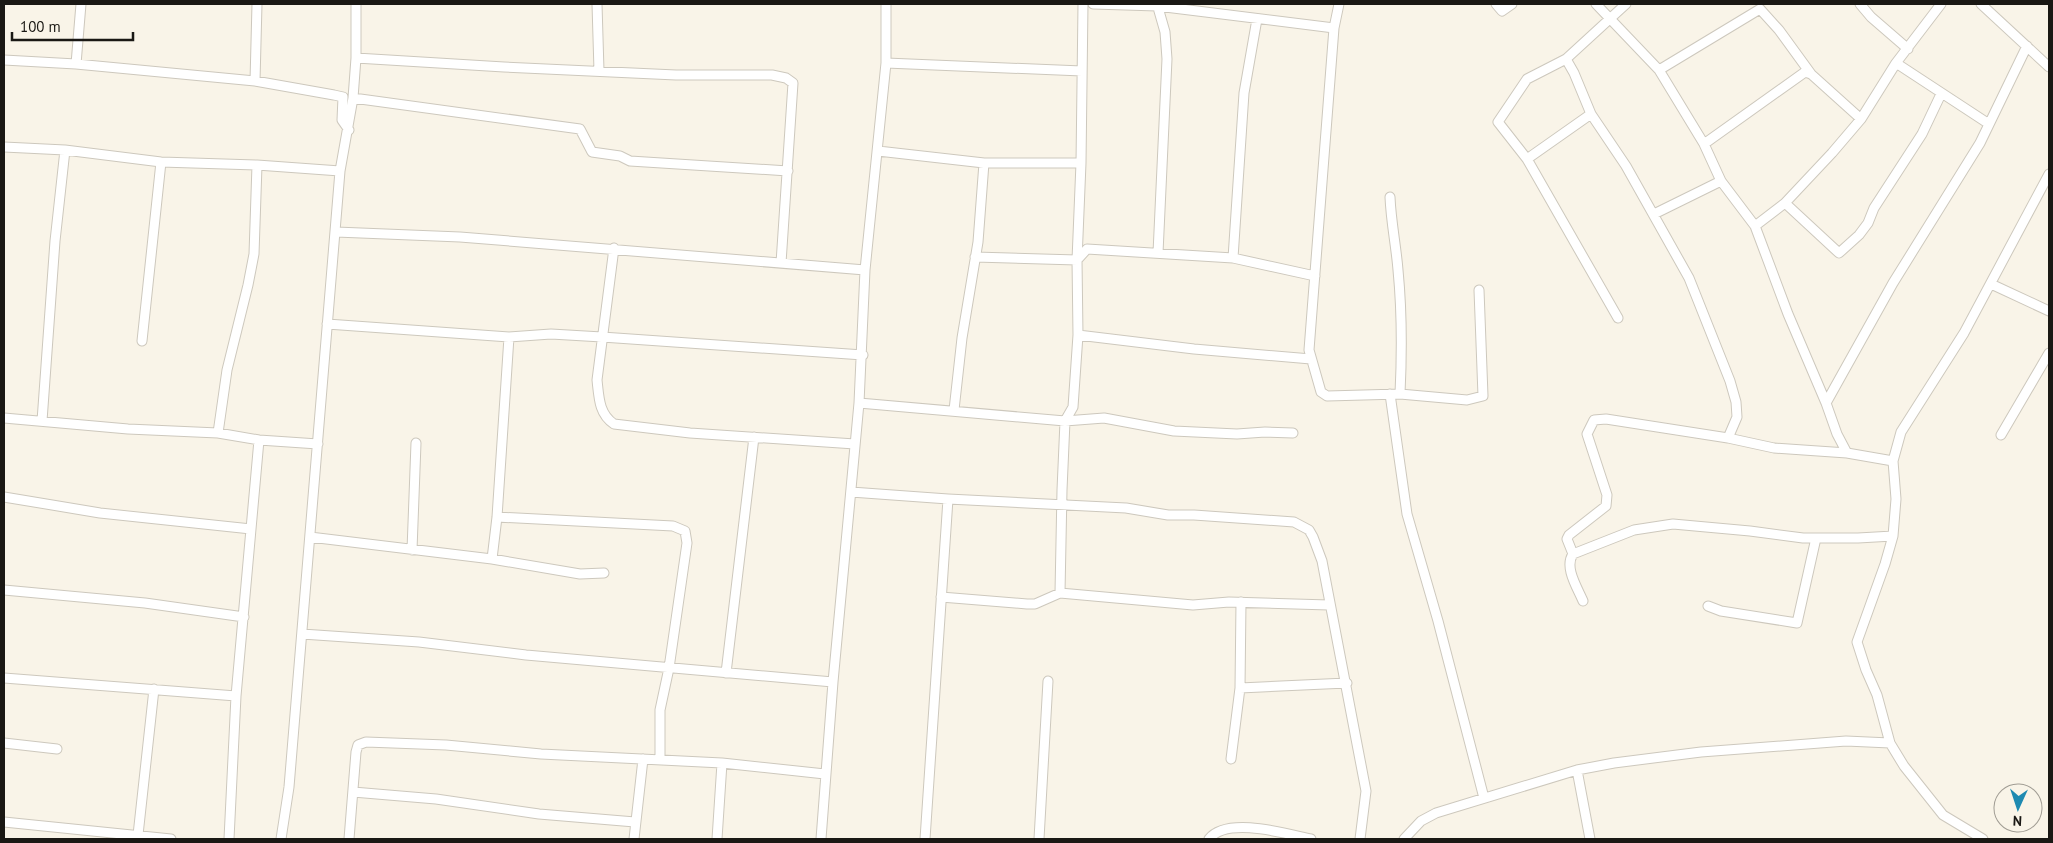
<svg xmlns="http://www.w3.org/2000/svg" width="2053" height="843" font-family="'PT Sans',sans-serif">
	<rect width="100%" height="100%" fill="#f9f4e8"/>
	<g fill="none" stroke-linecap="round" stroke-linejoin="round">
		<defs>
			<path id="minor" d="M 597,4 L 599,71
				M 1093,4 L 1157,6 L 1334,28
				M 1157,4 L 1165,32 L 1167,59 L 1158,253
				M 1339,4 L 1334,28 L 1309,350 L 1321,392 L 1327,396 L 1400,394 L 1467,400 L 1483,396 L 1479,290
				M 1496,4 L 1502,11 L 1512,4
				M 1596,4 L 1659,70 L 1704,144 L 1721,181 L 1755,226 L 1788,314 L 1826,403 L 1837,434 L 1847,453
				M 1860,4 L 1871,17 L 1908,49
				M 1981,4 L 2049,67
				M 356,58 L 504,67 L 676,75 L 772,75 L 786,78 L 793,83 L 781,263
				M 1566,59 L 1574,73 L 1591,114 L 1626,166 L 1689,278 L 1730,381 L 1736,402 L 1737,417 L 1728,438
				M 4,60 L 76,64 L 255,81 L 334,95 L 343,97 L 342,120 L 349,130
				M 886,63 L 1082,71
				M 1896,63 L 1989,124
				M 76,64 L 81,4
				M 1659,70 L 1760,9 L 1779,30 L 1811,74
				M 255,81 L 257,4
				M 353,98 L 580,129 L 592,152 L 620,156 L 630,161 L 788,171
				M 1704,144 L 1805,72 L 1811,74 L 1861,119
				M 4,147 L 65,150 L 161,162 L 257,165 L 340,171
				M 878,151 L 984,163 L 1081,163
				M 1527,159 L 1591,114
				M 1390,197 C 1391,222 1396,245 1398,270 C 1402,311 1402,353 1400,394
				M 1785,203 L 1839,253 L 1859,235 L 1868,223 L 1874,208 L 1922,134 L 1941,94
				M 1654,214 L 1721,181
				M 1755,226 L 1785,203 L 1832,153 L 1861,119 L 1896,63 L 1941,4
				M 336,232 L 460,237 L 865,270
				M 614,248 L 597,380 C 599,398 599,414 614,424 L 690,433 L 855,444
				M 975,257 L 1077,260 L 1087,249 L 1233,258 L 1315,276
				M 1233,258 L 1244,93 L 1257,19
				M 1991,284 L 2049,311
				M 1618,318 L 1527,159 L 1498,122 L 1527,79 L 1566,59 L 1626,4
				M 327,324 L 509,337 L 551,334 L 602,337 L 863,355
				M 1078,335 L 1194,349 L 1311,359
				M 142,341 L 161,162
				M 1390,394 L 1407,514 L 1438,621 L 1484,798
				M 859,403 L 1065,421 L 1104,418 L 1174,431 L 1237,434 L 1265,432 L 1293,433
				M 1826,403 L 1893,283 L 1980,143 L 2027,46
				M 954,410 L 962,338 L 978,242 L 984,163
				M 4,418 L 128,429 L 218,433 L 259,440 L 318,444
				M 42,421 L 55,241 L 65,150
				M 218,433 L 227,370 L 248,285 L 254,254 L 257,165
				M 2001,435 L 2049,353
				M 851,492 L 948,499 L 1126,508 L 1168,515 L 1194,515 L 1294,522 L 1309,530 L 1313,537 L 1322,561 L 1366,791 L 1360,839
				M 4,497 L 100,513 L 251,529
				M 497,517 L 673,526 L 685,531 L 687,543 L 669,668 L 660,710 L 660,759
				M 310,537 L 492,559 L 580,574 L 604,573
				M 412,550 L 416,443
				M 1573,554 L 1567,539 L 1569,535 L 1606,506 L 1607,495 L 1587,434 L 1594,420 L 1606,419 L 1728,438 L 1774,448 L 1847,453 L 1893,461
				M 492,559 L 497,517 L 509,337
				M 4,590 L 145,603 L 244,617
				M 1060,593 L 1062,490 L 1065,421 L 1073,407 L 1078,335 L 1077,260 L 1081,163 L 1083,4
				M 941,597 L 1027,604 L 1035,604 L 1060,593 L 1193,605 L 1229,602 L 1329,605
				M 1583,601 C 1577,587 1564,567 1573,554 L 1634,530 L 1673,524 L 1750,531 L 1803,538 L 1858,538 L 1893,536
				M 1708,606 L 1721,611 L 1797,623 L 1816,538
				M 302,634 L 419,642 L 526,655 L 833,682
				M 726,673 L 754,437
				M 4,678 L 236,696
				M 1240,688 L 1347,683
				M 4,743 L 57,749
				M 1231,759 L 1240,688 L 1241,602
				M 1577,770 L 1590,839
				M 353,792 L 436,799 L 539,814 L 635,822
				M 4,822 L 171,839
				M 138,835 L 154,689
				M 229,839 L 236,696 L 259,440
				M 281,839 L 289,787 L 340,171 L 353,98 L 356,58 L 356,4
				M 349,839 L 356,752 L 358,745 L 366,742 L 446,745 L 541,754 L 722,763 L 825,774
				M 634,839 L 643,759
				M 717,839 L 722,763
				M 821,839 L 833,682 L 859,403 L 865,270 L 886,63 L 886,4
				M 925,839 L 948,499
				M 1039,839 L 1048,681
				M 1209,839 C 1227,816 1287,834 1311,839
				M 1404,839 L 1421,821 L 1436,813 L 1577,770 L 1614,763 L 1701,752 L 1846,741 L 1890,743
				M 1983,839 L 1943,815 L 1904,766 L 1890,743 L 1877,695 L 1866,670 L 1857,642 L 1885,564 L 1893,536 L 1896,499 L 1893,461 L 1901,432 L 1964,333 L 2049,174"/>
		</defs>
		<use href="#minor" stroke="#cdc8bd" stroke-width="11"/>
		<use href="#minor" stroke="#fff" stroke-width="9"/>
	</g>
	<rect width="2053" height="843" fill="none" stroke="#1a1814" stroke-width="10"/>
	<g transform="translate(2018 808) rotate(183)"><circle r="24" fill="#f9f4e8" stroke="#a09c93"/>
	<path d="M0-4L9 19L0 12L-9 19Z" fill="#1e8ab1"/>
	<text y="-8" font-size="14" font-weight="bold" text-anchor="middle" fill="#1a1814">N</text>
	</g>
	<path d="M12 32v8h121v-8" fill="none" stroke="#1a1814" stroke-width="2.5"/>
	<text x="20" y="32" font-size="15" fill="#1a1814" stroke="#f9f4e8" stroke-width="4" paint-order="stroke">100 m</text>
</svg>
